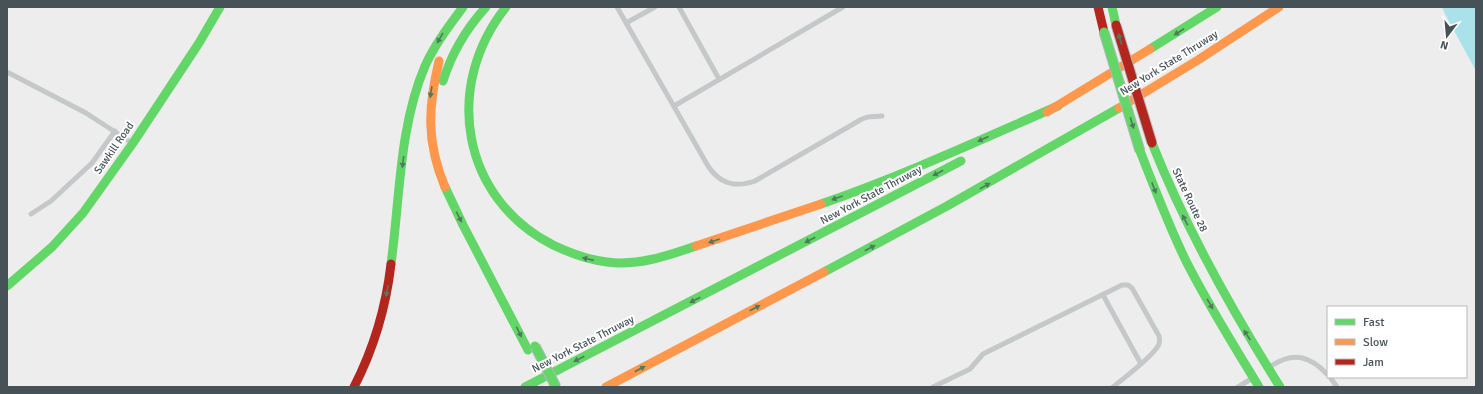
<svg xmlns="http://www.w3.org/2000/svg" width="1483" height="394" font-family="Signika,sans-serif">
	<rect width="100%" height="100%" fill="#eeeded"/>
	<path fill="#a9e2e8" d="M 1442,7 L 1476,7 L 1476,71 L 1445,14 Z"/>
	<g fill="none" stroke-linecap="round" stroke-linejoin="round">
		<path stroke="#c4c8c9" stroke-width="5" d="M 617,7 L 708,166 C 720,184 735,188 755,181 L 862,119 L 868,117 L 882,116
			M 679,7 L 719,79
			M 626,23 L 655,7
			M 7,72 L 86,113 L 132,143
			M 674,106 L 843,7
			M 31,214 L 51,201 L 92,163 L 115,131
			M 1103,295 L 1141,364
			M 1271,366 C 1294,351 1310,356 1328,375
			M 1330,377 L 1337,387
			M 933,387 L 970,369 L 983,354 L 1122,285 L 1128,285 L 1132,288 L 1159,336 C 1160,340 1160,343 1158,346 C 1150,359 1125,377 1113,387
			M 1238,387 L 1251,379"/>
		<path stroke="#63d668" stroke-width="9" d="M 506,7 C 443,86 461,198 553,245 C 570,253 589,260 607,262 C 638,266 667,256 696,246
			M 1112,7 L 1116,25
			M 1150,49 L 1217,7
			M 443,81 C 452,52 466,29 486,7
			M 1152,143 C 1186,229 1231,309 1280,387
			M 1140,151 C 1155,189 1169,227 1187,263 C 1209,306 1234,346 1259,387
			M 445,187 L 463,225 L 528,350
			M 821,204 C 902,176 980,140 1058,106
			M 391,264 C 400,198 399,127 425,66 C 435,44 449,26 463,7
			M 824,272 L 947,206 L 1119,108
			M 7,286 L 52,247 L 83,213 L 133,143 L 199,43 L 220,7
			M 525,387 L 961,161"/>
		<path stroke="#ff974d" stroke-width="9" d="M 439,61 C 428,107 426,142 445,187
			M 1119,108 L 1198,60 L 1279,7
			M 1047,112 L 1150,49
			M 696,246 L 821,204
			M 606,387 L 824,272"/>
		<path stroke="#b3261e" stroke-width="9" d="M 1098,7 L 1104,32
			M 354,387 C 374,348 386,307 391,264"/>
		<defs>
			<path id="fast-bridge" d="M 1104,32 L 1140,151
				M 535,346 L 556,387"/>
			<path id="jam-bridge" d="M 1116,25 L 1152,143"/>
		</defs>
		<use href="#fast-bridge" stroke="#b3b8bc" stroke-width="11" stroke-linecap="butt"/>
		<use href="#jam-bridge" stroke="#b3b8bc" stroke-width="11" stroke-linecap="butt"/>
		<use href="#fast-bridge" stroke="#63d668" stroke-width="9"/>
		<use href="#jam-bridge" stroke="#b3261e" stroke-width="9"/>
	</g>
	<defs><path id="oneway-solid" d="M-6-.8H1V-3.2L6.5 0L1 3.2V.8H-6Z"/></defs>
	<g fill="#4f7a5d">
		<use href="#oneway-solid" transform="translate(1179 32) rotate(147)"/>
		<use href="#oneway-solid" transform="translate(440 38) rotate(120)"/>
		<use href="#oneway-solid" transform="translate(1120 39) rotate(-107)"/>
		<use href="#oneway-solid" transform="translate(431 92) rotate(99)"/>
		<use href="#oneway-solid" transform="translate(1132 123) rotate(73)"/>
		<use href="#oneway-solid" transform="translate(983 139) rotate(156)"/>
		<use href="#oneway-solid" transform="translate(403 162) rotate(97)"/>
		<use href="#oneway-solid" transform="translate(938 173) rotate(152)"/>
		<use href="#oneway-solid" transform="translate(985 186) rotate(-29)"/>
		<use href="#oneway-solid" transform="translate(1154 188) rotate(69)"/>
		<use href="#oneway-solid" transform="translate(837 198) rotate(160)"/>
		<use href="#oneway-solid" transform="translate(459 217) rotate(63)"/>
		<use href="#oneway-solid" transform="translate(1185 220) rotate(-117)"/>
		<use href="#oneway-solid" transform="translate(810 240) rotate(153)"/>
		<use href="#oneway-solid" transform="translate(714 241) rotate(161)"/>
		<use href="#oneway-solid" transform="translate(870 248) rotate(-28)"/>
		<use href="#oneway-solid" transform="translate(588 259) rotate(-167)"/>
		<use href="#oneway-solid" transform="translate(387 291) rotate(100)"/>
		<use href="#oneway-solid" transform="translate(695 300) rotate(153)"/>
		<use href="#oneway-solid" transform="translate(1210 304) rotate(60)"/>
		<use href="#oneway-solid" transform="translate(755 308) rotate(-28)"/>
		<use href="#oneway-solid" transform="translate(519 332) rotate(63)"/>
		<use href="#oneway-solid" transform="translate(1247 335) rotate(-123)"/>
		<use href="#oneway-solid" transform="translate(579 359) rotate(153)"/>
		<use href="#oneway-solid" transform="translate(640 369) rotate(-28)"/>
	</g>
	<g text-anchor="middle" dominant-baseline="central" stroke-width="4" stroke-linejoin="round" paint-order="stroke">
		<g font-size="11" fill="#465258" stroke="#fff">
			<text transform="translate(1169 63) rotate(-32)">New York State Thruway</text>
			<text transform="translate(114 148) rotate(-55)">Sawkill Road</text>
			<text transform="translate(871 195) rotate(-28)">New York State Thruway</text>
			<text transform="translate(1190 200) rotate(65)">State Route 28</text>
			<text transform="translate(583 344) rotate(-27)">New York State Thruway</text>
		</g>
	</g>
	<rect width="1483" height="394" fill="none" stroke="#465258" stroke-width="16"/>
	<rect x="1327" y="306" width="140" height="72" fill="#ffffff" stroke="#b5babc"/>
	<rect x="1335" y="319" width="20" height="6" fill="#63d668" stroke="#b5babc"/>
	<text x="1363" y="326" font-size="12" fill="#465258">Fast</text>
	<rect x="1335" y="339" width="20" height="6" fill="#ff974d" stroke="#b5babc"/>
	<text x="1363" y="346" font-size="12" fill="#465258">Slow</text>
	<rect x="1335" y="359" width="20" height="6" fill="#b3261e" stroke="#b5babc"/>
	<text x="1363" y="366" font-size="12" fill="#465258">Jam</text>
	<g transform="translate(1447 36) rotate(196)" stroke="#ffffff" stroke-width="3" paint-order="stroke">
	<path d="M0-3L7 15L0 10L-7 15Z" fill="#465258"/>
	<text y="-6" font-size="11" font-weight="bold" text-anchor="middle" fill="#465258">N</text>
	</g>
</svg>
